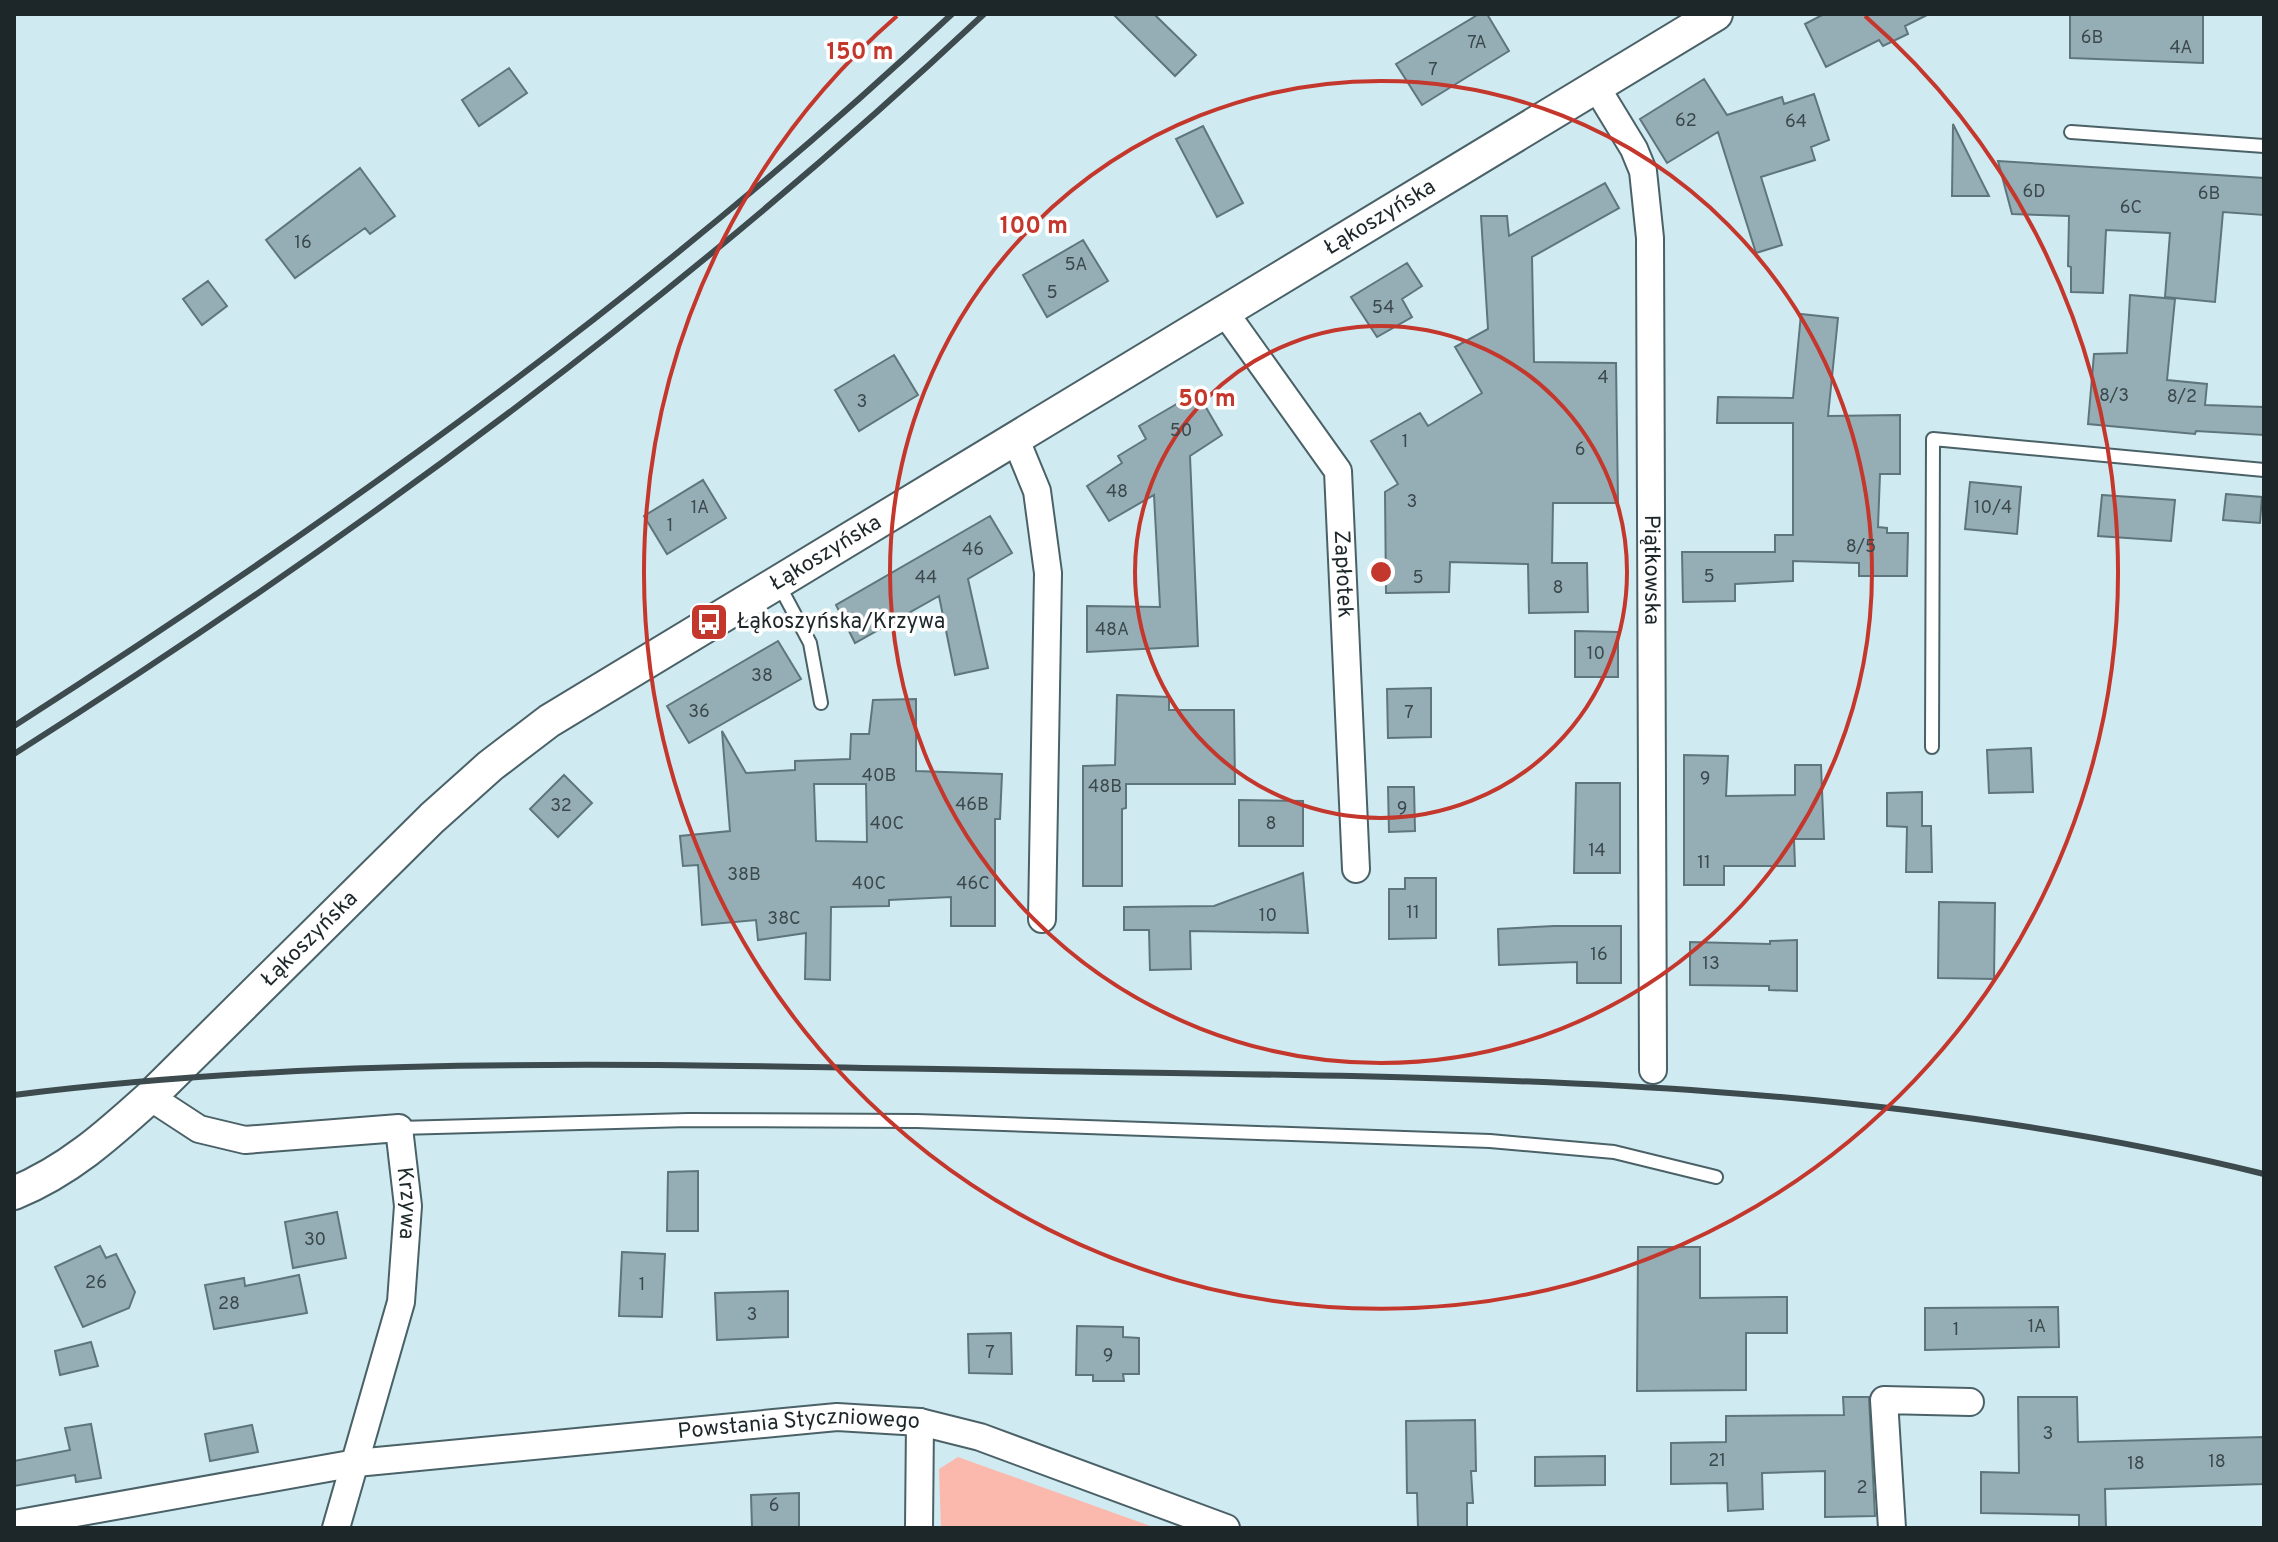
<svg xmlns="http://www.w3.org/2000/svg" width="2278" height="1542" font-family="Overpass,sans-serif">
	<rect width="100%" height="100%" fill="#d0eaf1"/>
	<path fill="#fbb8ad" d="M 958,1457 L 1156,1528 L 941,1528 L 939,1469 Z"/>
	<path fill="#95aeb5" stroke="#5d757b" stroke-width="2" fill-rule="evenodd" d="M 1113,14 L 1154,14 L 1196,55 L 1175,76 Z
		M 1479,14 L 1487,14 L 1509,51 L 1422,105 L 1396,64 Z
		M 1824,14 L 1929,14 L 1905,26 L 1908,34 L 1883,46 L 1879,40 L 1826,67 L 1805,24 Z
		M 2070,14 L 2203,14 L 2203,63 L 2070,58 Z
		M 509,68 L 527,93 L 479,126 L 462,100 Z
		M 1704,79 L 1727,115 L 1782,97 L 1784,104 L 1814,94 L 1829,140 L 1811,147 L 1815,160 L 1761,177 L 1782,245 L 1756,253 L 1718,132 L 1667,163 L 1640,119 Z
		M 1953,124 L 1989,196 L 1952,196 Z
		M 1203,126 L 1243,203 L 1217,217 L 1176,139 Z
		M 1998,161 L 2264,178 L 2264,215 L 2223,212 L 2215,302 L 2165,297 L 2170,233 L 2106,230 L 2103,293 L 2071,292 L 2071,267 L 2068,266 L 2069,216 L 2012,214 Z
		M 360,168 L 395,216 L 370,234 L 365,228 L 295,278 L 266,240 Z
		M 1605,183 L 1619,208 L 1532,257 L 1534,362 L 1616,363 L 1618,503 L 1553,503 L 1552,563 L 1587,563 L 1588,612 L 1529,613 L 1528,564 L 1450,562 L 1449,592 L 1386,593 L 1385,492 L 1398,484 L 1371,441 L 1420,413 L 1428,426 L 1482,393 L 1455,347 L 1488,329 L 1481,216 L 1507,216 L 1509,236 Z
		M 1083,240 L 1108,281 L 1047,317 L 1023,275 Z
		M 1407,263 L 1422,286 L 1402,299 L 1412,317 L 1377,337 L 1351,297 Z
		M 208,281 L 227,306 L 202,325 L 183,299 Z
		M 2130,295 L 2175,299 L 2167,380 L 2207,384 L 2205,405 L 2264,407 L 2264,435 L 2196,431 L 2195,434 L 2088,424 L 2094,354 L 2127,353 Z
		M 1801,314 L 1838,318 L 1828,416 L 1900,415 L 1900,474 L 1880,474 L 1878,527 L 1887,528 L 1887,533 L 1908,533 L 1907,576 L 1859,576 L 1859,563 L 1793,561 L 1793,581 L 1735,584 L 1735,601 L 1683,602 L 1682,552 L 1775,552 L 1775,535 L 1793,535 L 1793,423 L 1717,423 L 1718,397 L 1793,398 Z
		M 894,355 L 918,395 L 859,431 L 835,390 Z
		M 1197,392 L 1222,435 L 1190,456 L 1198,646 L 1087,652 L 1087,606 L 1160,607 L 1154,495 L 1109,521 L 1087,486 L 1122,463 L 1118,456 L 1146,439 L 1139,426 Z
		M 703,480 L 726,518 L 667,554 L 644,516 Z
		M 1970,482 L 2021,487 L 2017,534 L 1965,529 Z
		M 2226,494 L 2262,497 L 2260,523 L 2223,520 Z
		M 2102,495 L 2175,500 L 2171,541 L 2098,536 Z
		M 990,516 L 1012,553 L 968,579 L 988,668 L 955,675 L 939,596 L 855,643 L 836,605 Z
		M 1575,631 L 1618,632 L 1618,677 L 1575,677 Z
		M 778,641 L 801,679 L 689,743 L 667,706 Z
		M 1431,688 L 1431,737 L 1388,738 L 1387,689 Z
		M 1117,695 L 1169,697 L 1169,710 L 1234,710 L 1235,784 L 1126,784 L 1126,808 L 1122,809 L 1122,886 L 1083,886 L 1083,766 L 1115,765 Z
		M 916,699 L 916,771 L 1002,774 L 1000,819 L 995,819 L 995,926 L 951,926 L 951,897 L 889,900 L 889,906 L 831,907 L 830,980 L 805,979 L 806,933 L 758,940 L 756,920 L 702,925 L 698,865 L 683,866 L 680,836 L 730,831 L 722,731 L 746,773 L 795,770 L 795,761 L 850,759 L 851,734 L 869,734 L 873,700 ZM 814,784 L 866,784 L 867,842 L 816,841 Z
		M 2031,748 L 2033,792 L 1989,793 L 1987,750 Z
		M 1684,755 L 1728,756 L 1726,796 L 1795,795 L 1795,765 L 1821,765 L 1824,839 L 1794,839 L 1795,866 L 1724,866 L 1724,885 L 1684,885 Z
		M 564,775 L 592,803 L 558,837 L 530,809 Z
		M 1576,783 L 1620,783 L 1620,873 L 1574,873 Z
		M 1388,787 L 1414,787 L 1415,831 L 1389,832 Z
		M 1922,792 L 1922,826 L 1931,826 L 1932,872 L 1906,872 L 1907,827 L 1887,826 L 1887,793 Z
		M 1239,800 L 1303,801 L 1303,846 L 1239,846 Z
		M 1303,873 L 1308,933 L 1190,931 L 1191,969 L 1150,970 L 1149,930 L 1124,930 L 1124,907 L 1214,906 Z
		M 1405,878 L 1436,878 L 1436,938 L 1389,939 L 1389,889 L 1405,889 Z
		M 1939,902 L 1995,903 L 1994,979 L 1938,978 Z
		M 1554,926 L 1621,926 L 1621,983 L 1577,983 L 1577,962 L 1499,965 L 1498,929 Z
		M 1797,940 L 1797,991 L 1769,990 L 1769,986 L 1690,985 L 1690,942 L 1770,944 L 1770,941 Z
		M 698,1171 L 698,1231 L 667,1231 L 668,1172 Z
		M 337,1212 L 346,1258 L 293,1268 L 285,1222 Z
		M 100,1246 L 106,1258 L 116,1254 L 135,1292 L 129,1308 L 83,1327 L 55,1267 Z
		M 1638,1247 L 1700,1247 L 1700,1298 L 1787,1297 L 1787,1333 L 1746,1333 L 1746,1390 L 1637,1391 Z
		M 622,1252 L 665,1254 L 662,1317 L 619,1316 Z
		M 299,1275 L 307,1313 L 214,1329 L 205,1285 L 244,1278 L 245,1286 Z
		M 788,1291 L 788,1337 L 717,1340 L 715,1293 Z
		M 2058,1307 L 2059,1347 L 1925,1350 L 1925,1308 Z
		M 1077,1326 L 1123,1327 L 1123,1337 L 1139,1338 L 1139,1374 L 1123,1374 L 1124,1381 L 1093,1381 L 1093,1375 L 1076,1375 Z
		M 1011,1333 L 1012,1374 L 969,1373 L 968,1334 Z
		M 91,1342 L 98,1366 L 60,1375 L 55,1351 Z
		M 1843,1397 L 1869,1397 L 1875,1516 L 1825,1517 L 1825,1471 L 1762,1473 L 1763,1509 L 1728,1511 L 1727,1483 L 1671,1484 L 1671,1443 L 1726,1442 L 1726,1416 L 1844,1415 Z
		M 2018,1397 L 2077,1397 L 2078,1442 L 2264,1437 L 2264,1484 L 2105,1489 L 2106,1528 L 2079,1528 L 2079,1515 L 1981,1513 L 1981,1472 L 2019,1473 Z
		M 1475,1420 L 1476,1471 L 1471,1471 L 1473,1503 L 1467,1503 L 1467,1528 L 1418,1528 L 1417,1493 L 1407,1493 L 1406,1421 Z
		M 91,1424 L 101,1478 L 76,1482 L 75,1475 L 14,1486 L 14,1461 L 70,1450 L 65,1428 Z
		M 252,1425 L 258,1452 L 210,1461 L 205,1434 Z
		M 1605,1456 L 1605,1485 L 1535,1486 L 1535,1457 Z
		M 799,1493 L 799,1528 L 752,1528 L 751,1495 Z"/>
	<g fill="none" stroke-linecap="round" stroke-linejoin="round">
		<defs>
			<path id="service" d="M 2071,132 L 2264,146
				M 779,585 L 810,643 L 821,703
				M 1932,747 L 1933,439 L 2264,470
				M 399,1128 L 688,1120 L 917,1121 L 1490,1141 L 1614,1152 L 1716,1177"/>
			<g id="minor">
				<path id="s1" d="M 1595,85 L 1634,149 L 1643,171 L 1650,238 L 1653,1070"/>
				<path id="s2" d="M 1226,314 L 1338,471 L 1356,869"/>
				<path d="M 1016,440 L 1037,491 L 1048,573 L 1042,919"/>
				<path id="s3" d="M 150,1097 L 199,1129 L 245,1140 L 399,1128 L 408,1206 L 401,1302 L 336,1528"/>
				<path id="s4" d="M 14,1524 L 356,1463 L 837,1417 L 920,1422 L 980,1437 L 1226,1528"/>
				<path d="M 919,1528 L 920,1422"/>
				<path d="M 1892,1528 L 1884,1400 L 1970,1402"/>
			</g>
			<g id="tertiary">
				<path id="s5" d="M 14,1193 C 68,1171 108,1135 150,1097 L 432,818 L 490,766 L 549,721 L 1716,14"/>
			</g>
		</defs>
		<use href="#service" stroke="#4a6167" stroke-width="16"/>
		<use href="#minor" stroke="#4a6167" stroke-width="30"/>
		<use href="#tertiary" stroke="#4a6167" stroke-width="36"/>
		<use href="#service" stroke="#fff" stroke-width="12"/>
		<use href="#minor" stroke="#fff" stroke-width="26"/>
		<use href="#tertiary" stroke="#fff" stroke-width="32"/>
		<path stroke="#3d4a4e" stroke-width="6" d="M 14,726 C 346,513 664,284 952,14
			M 14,754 C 359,535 686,294 984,14
			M 14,1095 C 356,1052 701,1066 1045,1071 C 1454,1078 1865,1075 2264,1174"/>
	</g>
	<g fill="none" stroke="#c4372c" stroke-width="4">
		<circle cx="1381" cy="572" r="246"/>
		<circle cx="1381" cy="572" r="491"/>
		<path d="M1865 16A737 737 0 1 1 897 16"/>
	</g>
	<defs>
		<symbol id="bus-square" viewBox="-11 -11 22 22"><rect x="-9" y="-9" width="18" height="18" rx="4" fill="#c4372c" stroke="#fff"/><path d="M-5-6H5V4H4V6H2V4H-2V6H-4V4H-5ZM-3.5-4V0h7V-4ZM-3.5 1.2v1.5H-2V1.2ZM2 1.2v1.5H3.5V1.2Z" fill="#fff"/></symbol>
	</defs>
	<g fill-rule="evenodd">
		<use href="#bus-square" x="687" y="600" width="44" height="44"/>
	</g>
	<g text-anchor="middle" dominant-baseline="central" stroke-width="7" stroke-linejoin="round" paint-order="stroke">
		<g font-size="18" fill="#3b494d">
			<text x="2092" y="38">6B</text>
			<text x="1477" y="43">7A</text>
			<text x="2181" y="48">4A</text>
			<text x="1433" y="70">7</text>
			<text x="1686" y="121">62</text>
			<text x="1796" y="122">64</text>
			<text x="2034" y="192">6D</text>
			<text x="2209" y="194">6B</text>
			<text x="2131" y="208">6C</text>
			<text x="303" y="243">16</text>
			<text x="1076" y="265">5A</text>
			<text x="1052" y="293">5</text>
			<text x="1383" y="308">54</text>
			<text x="1603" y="378">4</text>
			<text x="2114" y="396">8/3</text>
			<text x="2182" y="397">8/2</text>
			<text x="862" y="402">3</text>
			<text x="1181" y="431">50</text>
			<text x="1405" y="442">1</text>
			<text x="1580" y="450">6</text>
			<text x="1117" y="492">48</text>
			<text x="1412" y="502">3</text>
			<text x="700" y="508">1A</text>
			<text x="1993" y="508">10/4</text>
			<text x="670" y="526">1</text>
			<text x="1861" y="547">8/5</text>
			<text x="973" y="550">46</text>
			<text x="1709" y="577">5</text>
			<text x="926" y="578">44</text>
			<text x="1418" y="578">5</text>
			<text x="1558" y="588">8</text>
			<text x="1112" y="630">48A</text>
			<text x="1596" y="654">10</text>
			<text x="762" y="676">38</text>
			<text x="699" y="712">36</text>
			<text x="1409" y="713">7</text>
			<text x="879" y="776">40B</text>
			<text x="1705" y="779">9</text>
			<text x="1105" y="787">48B</text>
			<text x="972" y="805">46B</text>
			<text x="561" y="806">32</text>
			<text x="1402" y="809">9</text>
			<text x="887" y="824">40C</text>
			<text x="1271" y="824">8</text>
			<text x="1597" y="851">14</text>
			<text x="1704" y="863">11</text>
			<text x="744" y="875">38B</text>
			<text x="869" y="884">40C</text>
			<text x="973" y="884">46C</text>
			<text x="1413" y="913">11</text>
			<text x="1268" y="916">10</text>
			<text x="784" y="919">38C</text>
			<text x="1599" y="955">16</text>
			<text x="1711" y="964">13</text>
			<text x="315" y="1240">30</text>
			<text x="96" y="1283">26</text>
			<text x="642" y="1285">1</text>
			<text x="229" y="1304">28</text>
			<text x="752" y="1315">3</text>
			<text x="2037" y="1327">1A</text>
			<text x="1956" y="1330">1</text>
			<text x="990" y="1353">7</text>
			<text x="1108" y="1356">9</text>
			<text x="2048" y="1434">3</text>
			<text x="1717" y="1461">21</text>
			<text x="2217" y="1462">18</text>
			<text x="2136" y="1464">18</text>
			<text x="1862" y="1488">2</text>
			<text x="774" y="1506">6</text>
		</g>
		<g font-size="22" fill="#1d272a" stroke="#fff">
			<text stroke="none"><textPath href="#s5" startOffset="1688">Łąkoszyńska</textPath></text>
			<text stroke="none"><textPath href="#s5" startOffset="1040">Łąkoszyńska</textPath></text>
			<text stroke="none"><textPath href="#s1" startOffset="498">Piątkowska</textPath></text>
			<text stroke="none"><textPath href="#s2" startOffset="296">Zapłotek</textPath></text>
			<text stroke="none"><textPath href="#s5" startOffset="392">Łąkoszyńska</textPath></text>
			<text stroke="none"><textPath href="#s3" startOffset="336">Krzywa</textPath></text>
			<text stroke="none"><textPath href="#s4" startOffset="792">Powstania Styczniowego</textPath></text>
		</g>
		<g font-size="22" fill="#1d272a" stroke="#fff" text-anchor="start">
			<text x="737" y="622">Łąkoszyńska/Krzywa</text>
		</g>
	</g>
	<circle cx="1381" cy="572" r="12" fill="#c4372c" stroke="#fff" stroke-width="4"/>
	<g font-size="24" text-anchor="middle" font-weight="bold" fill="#c4372c" stroke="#fff" stroke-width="7" stroke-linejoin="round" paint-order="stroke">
		<text x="860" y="59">150 m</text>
		<text x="1034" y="233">100 m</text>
		<text x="1207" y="406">50 m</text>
	</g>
	<rect width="2278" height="1542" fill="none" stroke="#1d272a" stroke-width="32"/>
</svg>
